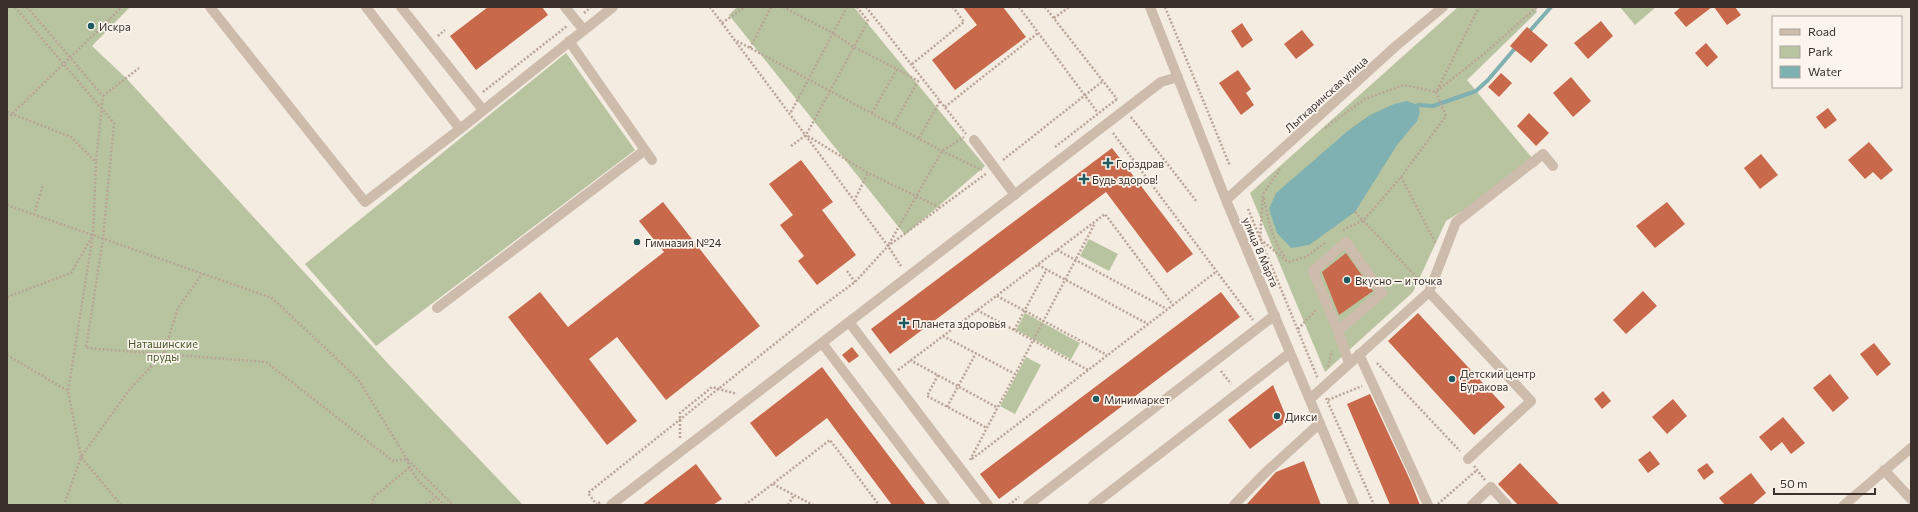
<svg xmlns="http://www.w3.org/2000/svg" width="1918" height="512" font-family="Commissioner,sans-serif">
	<rect width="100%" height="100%" fill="#f4ebe1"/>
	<path fill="#b8c4a0" d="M 7,7 L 130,7 L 92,46 L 126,78 L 393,369 L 523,505 L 7,505 Z
		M 737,7 L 854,7 L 985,166 L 905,235 L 729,15 Z
		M 1458,7 L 1534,7 L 1537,12 L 1467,80 L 1538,165 L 1446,221 L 1413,292 L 1325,372 L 1250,193 Z
		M 1620,7 L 1656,7 L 1635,25 Z
		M 566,53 L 635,150 L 376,346 L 305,264 Z
		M 1089,239 L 1118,254 L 1109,271 L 1080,256 Z
		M 1025,313 L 1080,343 L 1071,359 L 1016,330 Z
		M 1026,357 L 1041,365 L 1015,414 L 1000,406 Z"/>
	<path fill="#7fb0b2" d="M 1407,101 L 1418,105 L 1420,112 L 1417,121 L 1397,145 L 1355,212 L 1309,245 L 1291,248 L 1277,233 L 1269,209 L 1276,193 L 1349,130 L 1370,115 L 1394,104 Z"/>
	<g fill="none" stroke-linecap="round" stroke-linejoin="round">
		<path stroke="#7fb0b2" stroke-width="4" d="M 1528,33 L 1551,7
			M 1418,105 L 1433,106 L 1476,91 L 1488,80 L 1517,46"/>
	</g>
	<path fill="#c8694b" d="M 488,7 L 542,7 L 548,15 L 476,70 L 450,36 Z
		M 963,7 L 1003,7 L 1026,37 L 955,90 L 932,60 L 977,25 Z
		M 1681,7 L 1712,7 L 1686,27 L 1674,13 Z
		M 1714,7 L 1735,7 L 1741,15 L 1727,25 Z
		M 1601,21 L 1613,36 L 1588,59 L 1574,43 Z
		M 1242,23 L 1253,40 L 1242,48 L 1231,31 Z
		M 1527,27 L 1548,45 L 1531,63 L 1510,46 Z
		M 1302,30 L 1314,45 L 1296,59 L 1284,44 Z
		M 1706,43 L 1718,57 L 1707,67 L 1695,53 Z
		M 1238,70 L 1251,89 L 1246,93 L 1254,105 L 1241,115 L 1219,83 Z
		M 1501,73 L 1512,83 L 1499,97 L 1488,87 Z
		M 1571,77 L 1591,101 L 1573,117 L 1553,93 Z
		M 1828,108 L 1837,120 L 1825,129 L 1816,117 Z
		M 1529,113 L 1549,133 L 1536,146 L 1517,126 Z
		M 1869,142 L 1893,170 L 1881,180 L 1873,172 L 1865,179 L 1848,160 Z
		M 1112,148 L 1193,254 L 1167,273 L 1106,192 L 890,354 L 871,329 Z
		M 1761,154 L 1778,175 L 1760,189 L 1744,168 Z
		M 801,160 L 833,202 L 822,210 L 856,255 L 817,285 L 798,261 L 804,256 L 780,225 L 793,215 L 769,184 Z
		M 663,202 L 760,326 L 666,400 L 617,337 L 589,359 L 637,421 L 607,445 L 508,317 L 540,292 L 568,327 L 664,252 L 639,221 Z
		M 1667,202 L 1685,224 L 1655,248 L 1636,226 Z
		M 1346,253 L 1373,291 L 1339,315 L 1322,272 Z
		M 1643,291 L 1657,306 L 1626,334 L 1613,320 Z
		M 1221,292 L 1240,317 L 999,499 L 980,474 Z
		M 1418,313 L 1505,407 L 1474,435 L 1388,341 Z
		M 1874,343 L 1891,364 L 1877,376 L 1860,354 Z
		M 852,347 L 859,356 L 849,363 L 842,355 Z
		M 822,367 L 848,402 L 926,505 L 892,505 L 827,418 L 776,457 L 750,423 Z
		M 1830,374 L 1849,398 L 1833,412 L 1813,388 Z
		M 1273,385 L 1285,414 L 1283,424 L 1250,449 L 1228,420 Z
		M 1603,391 L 1611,401 L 1602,409 L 1594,399 Z
		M 1370,394 L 1410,480 L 1420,505 L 1390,505 L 1347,404 Z
		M 1673,399 L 1687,416 L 1667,434 L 1652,417 Z
		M 1783,417 L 1805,443 L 1791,454 L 1782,442 L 1771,451 L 1759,437 Z
		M 1650,451 L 1660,464 L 1648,473 L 1638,460 Z
		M 1304,461 L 1321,505 L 1246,505 L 1276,472 Z
		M 1520,463 L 1560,505 L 1518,505 L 1498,484 Z
		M 1707,463 L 1714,472 L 1704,480 L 1697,470 Z
		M 696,464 L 722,499 L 713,505 L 642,505 Z
		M 1751,473 L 1766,493 L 1752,505 L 1725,505 L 1719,498 Z"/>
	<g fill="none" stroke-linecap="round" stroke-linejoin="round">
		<path stroke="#b9a596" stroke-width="2.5" stroke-dasharray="2 2" stroke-linecap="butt" d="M 15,7 L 114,123 L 103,239 L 86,348 L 266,362 L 393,461 L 407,459 L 453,505
			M 27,7 L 103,96 L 96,162
			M 710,7 L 888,246 L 901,266
			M 783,7 L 833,33 L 790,114
			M 857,7 L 868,21 L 854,47 L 897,69 L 872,113
			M 866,7 L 966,134
			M 1019,7 L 1098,113
			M 1045,7 L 1117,99
			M 1165,7 L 1230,166
			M 584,13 L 591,7
			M 1054,18 L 1069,7
			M 722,23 L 745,7
			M 438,36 L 445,30
			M 737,41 L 942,151 L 982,170
			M 750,48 L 771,7
			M 912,64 L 964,22 L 953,7
			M 1437,91 L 1485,53 L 1537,7
			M 483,92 L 567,26
			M 103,96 L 139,68
			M 945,107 L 1038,33
			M 7,112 L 71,137 L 96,162 L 93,235 L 68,391
			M 1131,117 L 1197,202
			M 7,119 L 122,7
			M 894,124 L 918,81 L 897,69
			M 1325,128 L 1365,99 L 1404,85 L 1436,92
			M 1113,133 L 1253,320
			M 808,136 L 868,173 L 941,208
			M 919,138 L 940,101
			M 791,146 L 806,135 L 854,47 L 833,33 L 847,7
			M 1055,147 L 1117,99
			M 1003,160 L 1103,81
			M 1280,169 L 1263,194 L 1260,239 L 1288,262 L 1306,257 L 1326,242
			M 1401,177 L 1436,244
			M 1264,198 C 1268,219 1272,241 1286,258
			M 854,201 L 868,173
			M 7,205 L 272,298 L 358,379 L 407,459 C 411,478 431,492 445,505
			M 1248,209 L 1318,379
			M 1355,212 L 1421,282
			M 34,215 L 43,184
			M 1343,230 L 1364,220 L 1401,177 L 1446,116 L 1436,92 L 1479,7
			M 889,244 L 942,151 L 964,137
			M 1057,250 L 1167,309
			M 1038,265 L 1148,324
			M 847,271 L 855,282
			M 997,296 L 1107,355
			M 7,297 L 71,273 L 92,237
			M 977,310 L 1088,370
			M 1298,329 L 1317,309
			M 1014,330 L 1047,269
			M 943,336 L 1015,374
			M 7,355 L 68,391 L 81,457 L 64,505
			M 910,360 L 998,408
			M 1377,363 L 1460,451
			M 1328,367 L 1332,351
			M 898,370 L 1105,214 L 1173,305 L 1217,271
			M 1221,371 L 1231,384
			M 938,375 L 927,396 L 987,428
			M 1326,398 L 1374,505
			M 1328,400 L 1362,386
			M 947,407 L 976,353
			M 680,438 L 680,413 L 712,387 L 737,394
			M 972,459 L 1173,305
			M 970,460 L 1095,223
			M 1474,466 L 1485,480
			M 773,484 L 813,505
			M 600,502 L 597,505 L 588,493 L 817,310 L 855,282 L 888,246 L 987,173
			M 1438,504 L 1477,470
			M 121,505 L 81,457 L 129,390 L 164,353 L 178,308 L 202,274
			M 372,505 L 374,497 L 409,468
			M 426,505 L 437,497
			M 745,505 L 830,440 L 879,505
			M 788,505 L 794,495
			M 1009,505 L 1019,497"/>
		<path stroke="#cdbbac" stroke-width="10" d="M 210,7 L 365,202 L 460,129
			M 366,7 L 460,129 L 613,7
			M 401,7 L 483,110
			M 565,7 L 583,29
			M 1150,7 L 1226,200 L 1354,505
			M 569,41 L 652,160
			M 974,140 L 1015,195
			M 1226,200 L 1396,46 L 1443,7
			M 1429,292 L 1456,222 L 1543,154 L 1553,166
			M 437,308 L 645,150
			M 849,322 L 988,505
			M 1338,331 L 1382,293 L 1346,242 L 1313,271 L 1338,331 L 1349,363
			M 822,343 L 945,505
			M 1359,354 L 1428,505
			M 1310,399 L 1429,292 L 1531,401 L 1468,459
			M 1884,470 L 1911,499
			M 611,505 L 1161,82 L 1178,77
			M 1028,505 L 1275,315
			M 1093,505 L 1290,353
			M 1234,505 L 1265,473 L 1320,423
			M 1472,505 L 1491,487 L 1507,505
			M 1844,505 L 1911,448"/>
	</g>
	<g fill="#1f5a5e" stroke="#fbf5ee" stroke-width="1.5">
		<circle cx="91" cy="26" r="4"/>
		<path d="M1106 157h4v4h4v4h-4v4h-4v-4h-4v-4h4z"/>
		<path d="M1082 173h4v4h4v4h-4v4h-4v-4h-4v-4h4z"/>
		<circle cx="637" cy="242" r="4"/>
		<circle cx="1347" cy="280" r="4"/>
		<path d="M902 317h4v4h4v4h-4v4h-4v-4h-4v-4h4z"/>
		<circle cx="1452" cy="379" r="4"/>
		<circle cx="1096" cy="399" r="4"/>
		<circle cx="1277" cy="416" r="4"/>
	</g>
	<g text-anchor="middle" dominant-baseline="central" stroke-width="3.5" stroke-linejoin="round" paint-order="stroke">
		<g font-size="11" fill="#3b302b" stroke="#fbf5ee" text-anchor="start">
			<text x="99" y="26">Искра</text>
			<text x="1116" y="163">Горздрав</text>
			<text x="1092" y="179">Будь здоров!</text>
			<text x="645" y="242">Гимназия №24</text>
			<text x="1355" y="280">Вкусно — и точка</text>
			<text x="912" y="323">Планета здоровья</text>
			<text x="1460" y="373">Детский центр<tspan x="1460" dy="13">Буракова</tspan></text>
			<text x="1104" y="399">Минимаркет</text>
			<text x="1285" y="416">Дикси</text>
		</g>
		<g font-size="11" fill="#3b302b" stroke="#fbf5ee">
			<text transform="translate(1326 94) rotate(-42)">Лыткаринская улица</text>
			<text transform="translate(1261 252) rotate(67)">улица 8 Марта</text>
		</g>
		<g font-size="11" fill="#4a5a2e" stroke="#fbf5ee">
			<text x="163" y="343">Наташинские<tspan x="163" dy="13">пруды</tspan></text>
		</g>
	</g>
	<rect width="1918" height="512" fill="none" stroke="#3b302b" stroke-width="16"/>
	<rect x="1772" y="16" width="130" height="72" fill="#fbf5ee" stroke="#aea6a0"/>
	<rect x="1780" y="29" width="20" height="6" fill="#cdbbac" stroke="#aea6a0"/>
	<text x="1808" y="36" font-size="12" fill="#3b302b">Road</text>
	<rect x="1780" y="46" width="20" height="12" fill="#b8c4a0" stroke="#aea6a0"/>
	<text x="1808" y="56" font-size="12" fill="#3b302b">Park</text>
	<rect x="1780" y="66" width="20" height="12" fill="#7fb0b2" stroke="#aea6a0"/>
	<text x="1808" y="76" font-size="12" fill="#3b302b">Water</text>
	<path d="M1774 488v6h101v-6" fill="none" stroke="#3b302b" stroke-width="2"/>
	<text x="1780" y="488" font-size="12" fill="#3b302b" stroke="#fbf5ee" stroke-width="3" paint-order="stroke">50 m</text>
</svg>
